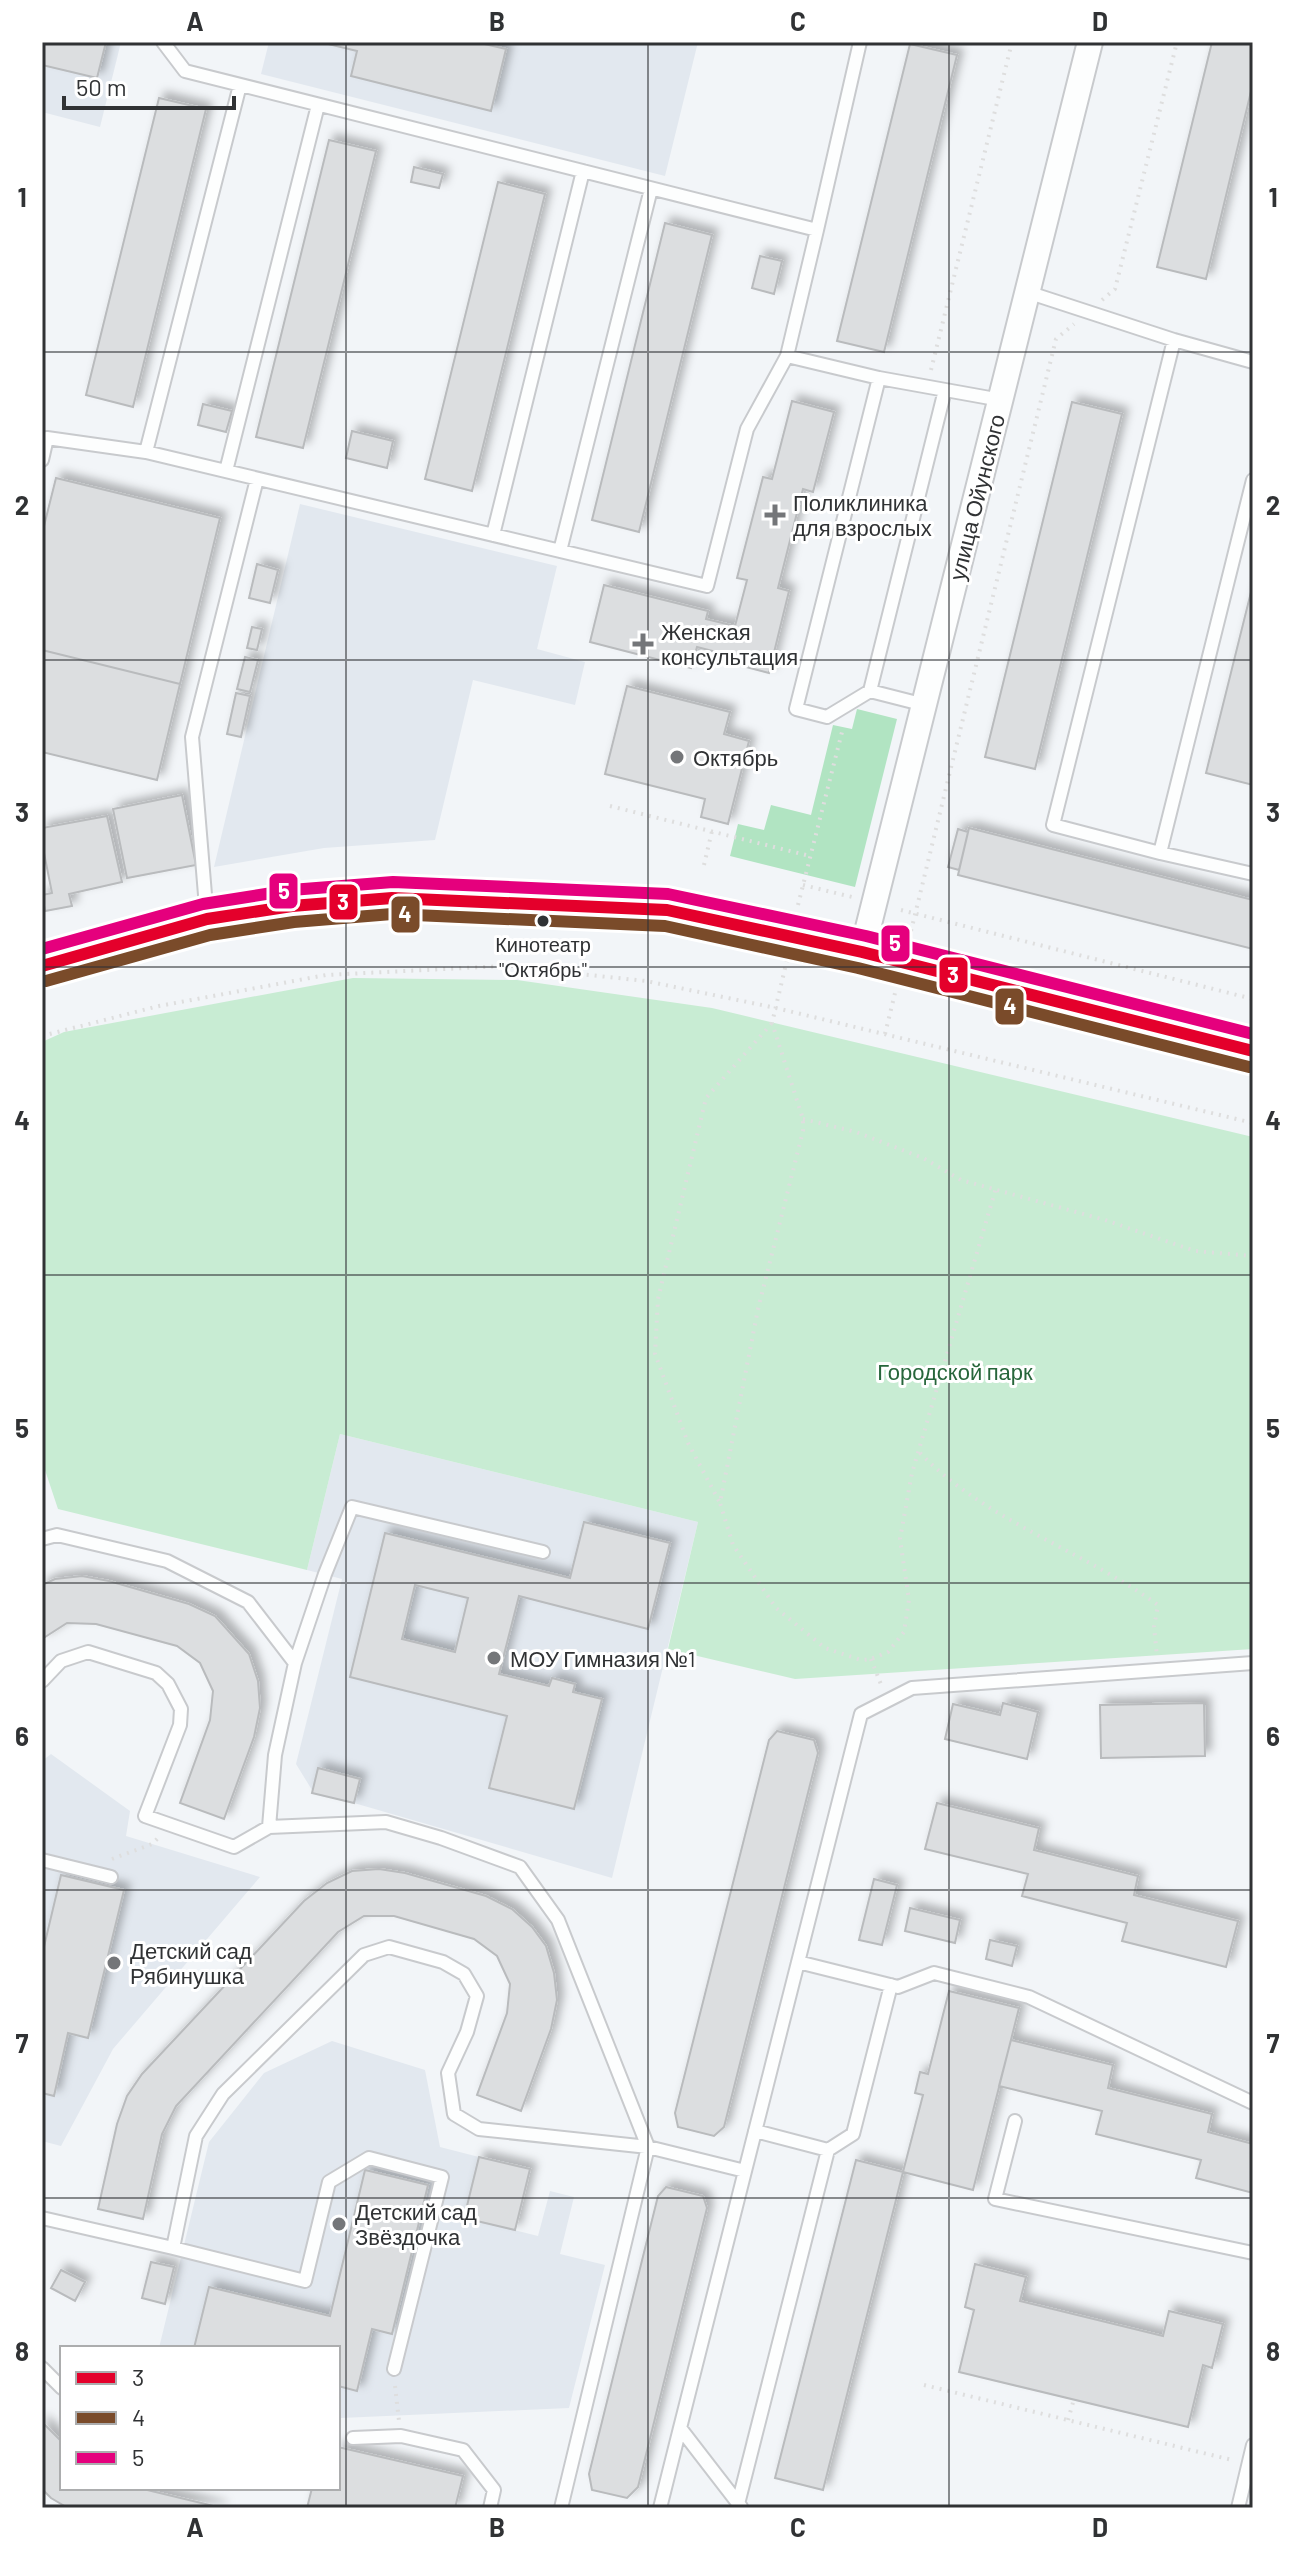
<svg xmlns="http://www.w3.org/2000/svg" width="1295" height="2550" font-family="Barlow,sans-serif">
	<defs>
		<filter id="shadow"><feDropShadow dx="6" dy="-6" stdDeviation="4" flood-color="#0004"/></filter>
	</defs>
	<rect width="100%" height="100%" fill="#f2f5f8"/>
	<path fill="#e2e8ef" d="M 42,42 L 121,42 L 100,127 L 42,112 Z
		M 269,42 L 698,42 L 665,176 L 261,74 Z
		M 300,504 L 557,566 L 537,649 L 585,662 L 575,705 L 473,680 L 435,840 L 324,848 L 214,867 Z
		M 340,1434 L 698,1522 L 612,1878 L 354,1803 L 360,1779 L 318,1769 L 312,1790 L 296,1764 L 342,1579 L 307,1570 Z
		M 51,1754 L 130,1811 L 126,1836 L 260,1877 L 113,2049 L 61,2146 L 42,2141 L 42,1761 Z
		M 332,2041 L 425,2070 L 440,2147 L 479,2157 L 465,2218 L 538,2236 L 550,2191 L 574,2197 L 560,2254 L 605,2265 L 569,2408 L 341,2418 L 338,2418 L 338,2348 L 159,2348 L 209,2142 L 264,2073 Z"/>
	<path fill="#c8ecd3" d="M 353,978 L 517,980 L 712,1008 L 1253,1137 L 1253,1649 L 795,1679 L 668,1649 L 698,1522 L 340,1434 L 307,1570 L 58,1509 L 42,1461 L 42,1042 L 64,1032 Z"/>
	<path fill="#b1e4c2" d="M 857,709 L 897,719 L 855,887 L 730,856 L 738,824 L 764,830 L 771,805 L 811,815 L 833,725 L 852,729 Z"/>
	<path fill="#dcdee0" stroke="#b9bbbd" stroke-width="2" fill-rule="evenodd" filter="url(#shadow)" d="M 42,42 L 106,42 L 97,78 L 42,65 Z
		M 320,42 L 476,42 L 506,49 L 491,111 L 351,76 L 357,51 Z
		M 1212,42 L 1253,42 L 1253,83 L 1206,279 L 1157,267 Z
		M 910,44 L 957,55 L 884,352 L 837,341 Z
		M 159,98 L 206,109 L 133,407 L 86,395 Z
		M 329,140 L 376,151 L 303,448 L 256,437 Z
		M 414,167 L 443,174 L 439,188 L 411,182 Z
		M 498,182 L 545,194 L 472,491 L 425,479 Z
		M 665,223 L 712,235 L 639,532 L 592,520 Z
		M 760,256 L 782,261 L 774,294 L 752,288 Z
		M 792,401 L 834,412 L 813,492 L 803,489 L 778,588 L 789,591 L 769,673 L 727,662 L 728,655 L 697,647 L 691,668 L 590,642 L 604,585 L 708,611 L 706,619 L 735,626 L 747,580 L 737,578 L 763,477 L 772,479 Z
		M 1072,402 L 1122,414 L 1035,769 L 985,757 Z
		M 203,404 L 232,411 L 226,432 L 198,425 Z
		M 352,431 L 393,441 L 387,468 L 346,458 Z
		M 56,478 L 220,518 L 180,684 L 42,650 L 42,534 Z
		M 257,564 L 278,570 L 270,603 L 249,598 Z
		M 1253,584 L 1253,785 L 1206,773 Z
		M 252,627 L 262,629 L 257,650 L 247,648 Z
		M 42,650 L 180,684 L 157,780 L 42,752 Z
		M 245,657 L 258,660 L 250,692 L 237,689 Z
		M 627,686 L 730,712 L 724,734 L 749,741 L 728,824 L 701,817 L 705,799 L 605,774 Z
		M 236,693 L 250,696 L 241,737 L 227,734 Z
		M 182,795 L 196,865 L 127,878 L 113,809 Z
		M 107,816 L 122,882 L 69,894 L 72,906 L 45,911 L 42,895 L 52,893 L 42,843 L 42,828 Z
		M 969,828 L 1253,900 L 1253,949 L 958,875 Z
		M 958,829 L 968,832 L 959,870 L 948,867 Z
		M 584,1522 L 670,1543 L 648,1629 L 519,1596 L 499,1674 L 549,1686 L 552,1678 L 575,1684 L 573,1692 L 602,1699 L 574,1809 L 489,1788 L 507,1716 L 350,1677 L 385,1533 L 570,1578 ZM 415,1585 L 468,1598 L 455,1652 L 402,1639 Z
		M 82,1576 L 109,1581 L 189,1604 L 215,1616 L 249,1654 L 258,1681 L 260,1708 L 254,1737 L 224,1819 L 180,1803 L 210,1720 L 213,1691 L 200,1663 L 177,1646 L 96,1624 L 67,1623 L 42,1639 L 42,1585 L 55,1579 Z
		M 1003,1703 L 1038,1712 L 1027,1759 L 945,1739 L 953,1704 L 1000,1715 Z
		M 1204,1703 L 1205,1756 L 1101,1758 L 1100,1705 Z
		M 777,1731 L 814,1740 L 818,1753 L 724,2127 L 714,2136 L 678,2127 L 675,2113 L 769,1740 Z
		M 318,1768 L 360,1779 L 354,1803 L 312,1793 Z
		M 937,1803 L 1039,1828 L 1034,1850 L 1138,1876 L 1134,1895 L 1238,1921 L 1226,1967 L 1122,1941 L 1127,1923 L 1022,1896 L 1028,1874 L 925,1849 Z
		M 379,1869 L 405,1873 L 486,1896 L 512,1909 L 532,1927 L 546,1946 L 554,1973 L 557,2000 L 551,2029 L 521,2111 L 477,2095 L 507,2013 L 510,1984 L 497,1956 L 474,1939 L 394,1916 L 364,1916 L 338,1932 L 176,2106 L 162,2134 L 143,2219 L 98,2209 L 117,2124 L 127,2096 L 142,2074 L 304,1901 L 327,1883 L 352,1871 Z
		M 61,1875 L 124,1890 L 88,2038 L 68,2033 L 54,2096 L 42,2093 L 42,1955 Z
		M 874,1879 L 897,1885 L 882,1945 L 859,1940 Z
		M 910,1908 L 960,1920 L 955,1943 L 905,1931 Z
		M 990,1940 L 1017,1946 L 1012,1966 L 986,1959 Z
		M 949,1991 L 1019,2008 L 973,2190 L 903,2172 L 923,2095 L 915,2093 L 920,2072 L 928,2074 Z
		M 1011,2040 L 1113,2065 L 1108,2088 L 1212,2114 L 1208,2132 L 1253,2144 L 1253,2193 L 1196,2178 L 1201,2160 L 1096,2134 L 1102,2111 L 999,2086 Z
		M 479,2157 L 530,2169 L 515,2230 L 464,2218 Z
		M 856,2160 L 903,2172 L 823,2490 L 775,2478 Z
		M 365,2170 L 428,2185 L 392,2334 L 372,2329 L 357,2391 L 338,2386 L 338,2348 L 194,2348 L 209,2287 L 330,2316 Z
		M 666,2187 L 703,2196 L 707,2208 L 638,2487 L 627,2498 L 592,2490 L 589,2474 L 658,2196 Z
		M 151,2262 L 174,2267 L 165,2304 L 142,2298 Z
		M 975,2264 L 1026,2277 L 1020,2301 L 1163,2336 L 1169,2311 L 1223,2324 L 1212,2368 L 1203,2365 L 1188,2427 L 959,2372 L 974,2310 L 965,2307 Z
		M 61,2270 L 85,2282 L 75,2301 L 51,2288 Z
		M 42,2422 L 62,2442 L 62,2488 L 139,2488 L 222,2508 L 68,2508 L 51,2498 L 42,2489 Z
		M 338,2447 L 463,2476 L 455,2508 L 307,2508 L 312,2488 L 338,2488 Z"/>
	<g fill="none" stroke-linecap="round" stroke-linejoin="round">
		<defs>
			<path id="service" d="M 163,42 L 185,71 L 817,230 L 787,356 L 879,378 L 1001,400
				M 817,230 L 860,42
				M 1027,292 L 1174,340 L 1253,362
				M 146,452 L 240,85
				M 42,460 L 47,438 L 146,452 L 707,586 L 747,429 L 787,356
				M 226,471 L 318,105
				M 1253,480 L 1160,853 L 1253,874
				M 493,535 L 583,171
				M 560,551 L 651,189
				M 870,691 L 827,717 L 796,709 L 879,378
				M 925,705 L 870,691 L 945,390
				M 1160,853 L 1053,825 L 1174,340
				M 207,919 L 192,737 L 257,479
				M 42,1539 L 57,1535 L 167,1561 L 248,1602 L 295,1663 L 275,1755 L 269,1827
				M 295,1663 L 325,1574 L 352,1507 L 543,1552
				M 42,1681 L 61,1661 L 88,1652 L 156,1673 L 168,1684 L 181,1709 L 180,1725 L 145,1816 L 234,1847 L 269,1827 L 386,1822 L 441,1838 L 520,1867 L 558,1920 L 648,2147 L 561,2508
				M 42,1860 L 111,1877
				M 798,1962 L 898,1987 L 934,1973 L 1029,1997 L 1253,2103
				M 1015,2121 L 995,2199 L 1253,2253
				M 828,2150 L 853,2134 L 891,1985
				M 42,2218 L 173,2248 L 196,2136 L 223,2094 L 364,1955 L 389,1947 L 443,1962 L 464,1974 L 477,1996 L 467,2032 L 448,2073 L 454,2114 L 479,2129 L 648,2147 L 745,2171 L 861,1714 L 912,1688 L 1253,1663
				M 173,2248 L 305,2281 L 329,2182 L 369,2158 L 442,2177 L 394,2369
				M 42,2368 L 62,2388
				M 353,2438 L 401,2436 L 463,2450 L 494,2490 L 490,2508
				M 738,2504 L 828,2150 L 755,2131
				M 741,2507 L 680,2428 L 745,2171
				M 660,2508 L 680,2428
				M 1238,2508 L 1253,2445"/>
			<path id="minor" d="M 862,952 L 1090,42
				M 42,966 L 207,919 L 292,906 L 392,898 L 667,910 L 862,952 L 1253,1051"/>
		</defs>
		<use href="#service" stroke="#c8cacd" stroke-width="16"/>
		<use href="#minor" stroke="#c8cacd" stroke-width="28"/>
		<path stroke="#dedede" stroke-width="4" stroke-dasharray="2 6" stroke-linecap="butt" d="M 1102,300 L 1115,289 L 1177,42
			M 931,370 L 1012,42
			M 610,806 L 810,856
			M 704,865 L 712,831
			M 803,885 L 852,897
			M 798,905 L 843,728
			M 901,910 L 1253,999
			M 911,931 L 1056,339 L 1074,324
			M 787,960 L 772,1023 L 803,1119 L 803,1131 L 758,1309 L 720,1503 L 733,1545 L 776,1608 L 825,1648 L 861,1660 L 871,1659 L 888,1652 L 904,1632 L 909,1600 L 900,1539 L 912,1473 L 996,1188
			M 885,1034 L 896,989
			M 42,1036 L 159,1006 L 326,975 L 504,966 L 646,981 L 776,1008 L 1253,1123
			M 803,1119 L 856,1132 L 923,1158 L 961,1180 L 1105,1220 L 1195,1251 L 1253,1256
			M 920,1453 C 986,1521 1082,1550 1158,1605 L 1154,1627 L 1157,1656
			M 719,1501 L 688,1443 L 655,1354 L 658,1299 L 706,1098 L 772,1023
			M 871,1659 L 882,1687
			M 112,1859 L 152,1844 L 158,1838
			M 924,2385 L 1232,2460
			M 395,2386 L 399,2421
			M 1068,2420 L 1074,2399"/>
		<use href="#service" stroke="#fdfefe" stroke-width="12"/>
		<use href="#minor" stroke="#fdfefe" stroke-width="24"/>
		<defs>
			<path id="bus-1" d="M 42,966 L 207,919 L 292,906 L 392,898 L 667,910 L 862,952 L 1253,1051"/>
			<path id="bus-2" d="M 46,981 L 210,935 L 294,922 L 392,914 L 665,926 L 858,968 L 1249,1067"/>
			<path id="bus-3" d="M 42,949 L 203,904 L 291,890 L 393,882 L 668,894 L 866,936 L 1253,1034"/>
		</defs>
		<use href="#bus-1" stroke="#fff" stroke-width="18"/>
		<use href="#bus-2" stroke="#fff" stroke-width="18"/>
		<use href="#bus-3" stroke="#fff" stroke-width="18"/>
		<use href="#bus-1" stroke="#e4002b" stroke-width="12"/>
		<use href="#bus-2" stroke="#7a4b2a" stroke-width="12"/>
		<use href="#bus-3" stroke="#e5007d" stroke-width="12"/>
	</g>
	<path fill="none" stroke="#303234" stroke-width="2" stroke-opacity="0.55" d="M 346,42 L 346,2508M 648,42 L 648,2508M 949,42 L 949,2508M 42,352 L 1253,352M 42,660 L 1253,660M 42,967 L 1253,967M 42,1275 L 1253,1275M 42,1583 L 1253,1583M 42,1890 L 1253,1890M 42,2198 L 1253,2198"/>
	<g fill="#747679" stroke="#fff" stroke-width="3">
		<path d="M771 503h8v8h8v8h-8v8h-8v-8h-8v-8h8z"/>
		<path d="M639 632h8v8h8v8h-8v8h-8v-8h-8v-8h8z"/>
		<circle cx="677" cy="757" r="8"/>
		<circle cx="494" cy="1658" r="8"/>
		<circle cx="114" cy="1963" r="8"/>
		<circle cx="339" cy="2224" r="8"/>
	</g>
	<circle fill="#303234" stroke="#fff" stroke-width="3" cx="543" cy="921" r="7"/>
	<g text-anchor="middle" dominant-baseline="central" stroke-width="6" stroke-linejoin="round" paint-order="stroke">
		<g font-size="20" fill="#303234" stroke="#fff">
			<text x="543" y="944">Кинотеатр<tspan x="543" dy="25">"Октябрь"</tspan></text>
		</g>
		<g font-size="22" fill="#303234" stroke="#fff">
			<text transform="translate(976 497) rotate(-76)">улица Ойунского</text>
		</g>
		<g font-size="22" fill="#303234" stroke="#fff" text-anchor="start">
			<text x="793" y="502">Поликлиника<tspan x="793" dy="25">для взрослых</tspan></text>
			<text x="661" y="631">Женская<tspan x="661" dy="25">консультация</tspan></text>
			<text x="693" y="757">Октябрь</text>
			<text x="510" y="1658">МОУ Гимназия №1</text>
			<text x="130" y="1950">Детский сад<tspan x="130" dy="25">Рябинушка</tspan></text>
			<text x="355" y="2211">Детский сад<tspan x="355" dy="25">Звёздочка</tspan></text>
		</g>
		<g font-size="22" fill="#27663b" stroke="#fff">
			<text x="955" y="1371">Городской парк</text>
		</g>
	</g>
	<g stroke="#fff" stroke-width="3">
		<rect x="268" y="872" width="31" height="38" rx="8" fill="#e5007d"/>
		<rect x="328" y="883" width="31" height="38" rx="8" fill="#e4002b"/>
		<rect x="390" y="895" width="31" height="39" rx="8" fill="#7a4b2a"/>
		<rect x="880" y="924" width="31" height="39" rx="8" fill="#e5007d"/>
		<rect x="938" y="956" width="31" height="38" rx="8" fill="#e4002b"/>
		<rect x="994" y="987" width="31" height="39" rx="8" fill="#7a4b2a"/>
	</g>
	<g font-size="22" text-anchor="middle" font-weight="bold" fill="#fff">
		<text x="284" y="899">5</text>
		<text x="343" y="910">3</text>
		<text x="405" y="922">4</text>
		<text x="895" y="951">5</text>
		<text x="953" y="983">3</text>
		<text x="1010" y="1014">4</text>
	</g>
	<rect width="1295" height="2550" fill="none" stroke="#ffffff" stroke-width="88"/>
	<rect x="60" y="2346" width="280" height="144" fill="#ffffff" stroke="#acadae" stroke-width="2"/>
	<rect x="76" y="2372" width="40" height="12" fill="#e4002b" stroke="#acadae" stroke-width="2"/>
	<text x="132" y="2386" font-size="24" fill="#303234">3</text>
	<rect x="76" y="2412" width="40" height="12" fill="#7a4b2a" stroke="#acadae" stroke-width="2"/>
	<text x="132" y="2426" font-size="24" fill="#303234">4</text>
	<rect x="76" y="2452" width="40" height="12" fill="#e5007d" stroke="#acadae" stroke-width="2"/>
	<text x="132" y="2466" font-size="24" fill="#303234">5</text>
	<path d="M64 96v12h170v-12" fill="none" stroke="#303234" stroke-width="4"/>
	<text x="76" y="96" font-size="24" fill="#303234" stroke="#ffffff" stroke-width="6" paint-order="stroke">50 m</text>
	<rect x="44" y="44" width="1207" height="2462" fill="none" stroke="#303234" stroke-width="3"/>
	<g font-size="26" text-anchor="middle" font-weight="bold" fill="#303234">
		<text x="195" y="31">A</text>
		<text x="497" y="31">B</text>
		<text x="798" y="31">C</text>
		<text x="1100" y="31">D</text>
		<text x="22" y="207">1</text>
		<text x="1273" y="207">1</text>
		<text x="22" y="515">2</text>
		<text x="1273" y="515">2</text>
		<text x="22" y="822">3</text>
		<text x="1273" y="822">3</text>
		<text x="22" y="1130">4</text>
		<text x="1273" y="1130">4</text>
		<text x="22" y="1438">5</text>
		<text x="1273" y="1438">5</text>
		<text x="22" y="1746">6</text>
		<text x="1273" y="1746">6</text>
		<text x="22" y="2053">7</text>
		<text x="1273" y="2053">7</text>
		<text x="22" y="2361">8</text>
		<text x="1273" y="2361">8</text>
		<text x="195" y="2537">A</text>
		<text x="497" y="2537">B</text>
		<text x="798" y="2537">C</text>
		<text x="1100" y="2537">D</text>
	</g>
</svg>
